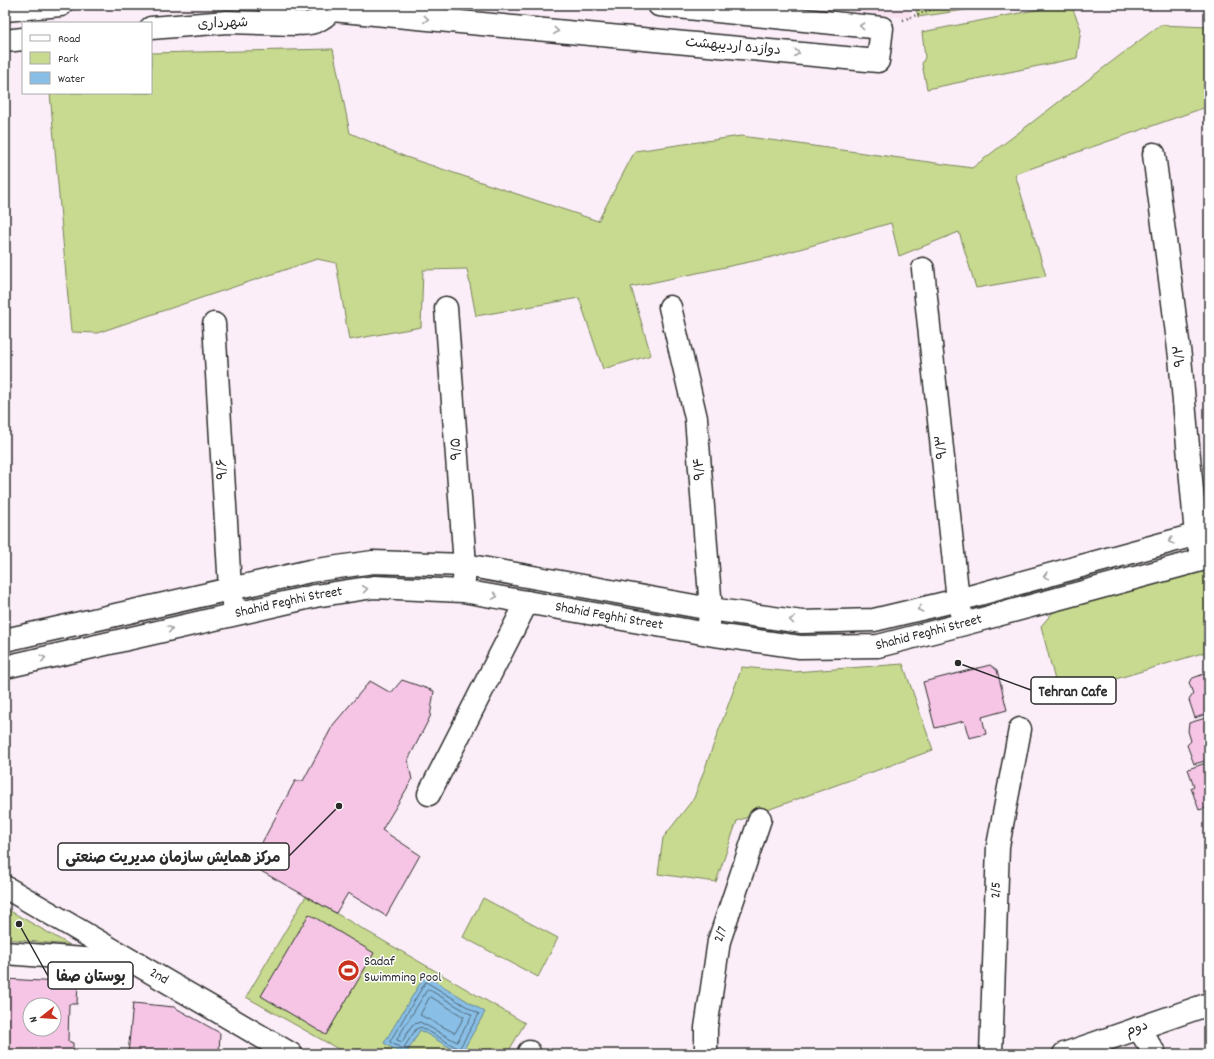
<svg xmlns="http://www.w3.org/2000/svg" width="1214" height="1059" font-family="Dekko,'Playpen Sans Arabic',sans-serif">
	<rect width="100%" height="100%" fill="#fceef8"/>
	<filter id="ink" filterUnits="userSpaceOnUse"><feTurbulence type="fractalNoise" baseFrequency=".025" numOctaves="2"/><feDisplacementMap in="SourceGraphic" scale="8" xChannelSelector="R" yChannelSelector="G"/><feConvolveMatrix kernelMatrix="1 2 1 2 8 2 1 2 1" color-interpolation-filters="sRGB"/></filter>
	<g filter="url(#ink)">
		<path fill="#fae2f3" d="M 808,5 L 909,5 L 912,19 Z"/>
		<path fill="#c7da8f" stroke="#79825d" d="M 277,5 L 325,5 L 302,17 Z
			M 915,5 L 998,5 L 918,17 Z
			M 1061,5 L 1071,5 L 1081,29 L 1077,58 L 927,89 L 922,64 L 925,57 L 922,32 Z
			M 1160,25 L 1209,27 L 1209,106 L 1015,174 L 1046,276 L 976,288 L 959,232 L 899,256 L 891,223 L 768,258 L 631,287 L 651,355 L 603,369 L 579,298 L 476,316 L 467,269 L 423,270 L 421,327 L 349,340 L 336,263 L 317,259 L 97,333 L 71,332 L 50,93 L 151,93 L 151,53 L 333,49 L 350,133 L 406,157 L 598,221 L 635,151 L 741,136 L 972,168 Z
			M 1209,568 L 1209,651 L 1059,696 L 1041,626 L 1054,611 Z
			M 903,664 L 933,750 L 737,821 L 716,882 L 658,874 L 663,838 L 694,798 L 742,667 L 794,672 Z
			M 306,896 L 525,1023 L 507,1054 L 347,1054 L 246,997 Z
			M 483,898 L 558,938 L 538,977 L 463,937 Z
			M 5,908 L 70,945 L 5,939 Z"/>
		<path fill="#89bfe6" stroke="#63849b" d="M 425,975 L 485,1012 L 461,1054 L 420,1030 L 406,1054 L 402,1054 L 384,1043 Z"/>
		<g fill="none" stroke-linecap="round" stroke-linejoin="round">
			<path stroke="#516676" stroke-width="1" d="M 426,982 L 479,1014 L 459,1049 L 421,1027 L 416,1029 L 403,1049 L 390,1042 Z
				M 428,989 L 472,1015 L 457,1042 L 420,1022 L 412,1025 L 402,1042 L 397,1040 Z
				M 431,997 L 464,1017 L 455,1033 L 420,1015 L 429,998 Z"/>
		</g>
		<path fill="#f6c5e6" stroke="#2b2b2b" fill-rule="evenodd" d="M 990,665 L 997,670 L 1007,710 L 982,717 L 986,734 L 969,738 L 964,721 L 935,728 L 923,682 Z
			M 1209,672 L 1209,713 L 1195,718 L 1189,700 L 1193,694 L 1189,682 L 1193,678 Z
			M 402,680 L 434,691 L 430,717 L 408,760 L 412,780 L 382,830 L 420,855 L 386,916 L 348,893 L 336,913 L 250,865 L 295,781 L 303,781 L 333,725 L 370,681 L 391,693 Z
			M 1209,717 L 1209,760 L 1194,764 L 1187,745 L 1191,741 L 1188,731 L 1189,723 Z
			M 1209,762 L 1209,807 L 1199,810 L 1191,788 L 1194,786 L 1188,769 Z
			M 309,914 L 374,953 L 326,1035 L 261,996 Z
			M 5,979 L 78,983 L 77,1004 L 69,1004 L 68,1041 L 73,1043 L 73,1054 L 5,1052 ZM 30,1005 L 54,1005 L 54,1029 L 30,1029 Z
			M 133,1003 L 174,1007 L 220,1033 L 219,1054 L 128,1054 Z"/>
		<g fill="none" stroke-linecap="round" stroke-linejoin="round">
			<defs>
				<g id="minor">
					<path d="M 269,5 C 283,29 320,31 334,5"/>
					<path d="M 5,10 L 61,5"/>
					<path d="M 332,10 L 878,61 L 882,28 L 659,5"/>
					<path d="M 151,28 L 227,22 L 296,24"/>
					<path d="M 5,41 L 23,39"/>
					<path d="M 1154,154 L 1180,357 L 1196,535 L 1200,549"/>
					<path d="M 923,269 L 958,600 L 961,613"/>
					<path d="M 670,307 L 696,418 L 711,609 L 709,622"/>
					<path d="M 446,308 L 465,565 L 464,580"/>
					<path d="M 214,324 L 230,588 L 233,602"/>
					<path d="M 5,640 L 310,571 L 373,562 L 465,565 L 711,609 L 802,622 L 874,620 L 958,600 L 1209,531"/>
					<path id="s1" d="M 5,667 L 315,596 L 374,587 L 463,591 L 708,634 L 800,647 L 878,646 L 964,624 L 1209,558"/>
					<path d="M 429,794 L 527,602"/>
					<path d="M 5,953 L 137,963"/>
					<path d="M 1138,1028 L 1155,1054"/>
					<path d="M 529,1054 L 529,1052"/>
					<path id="s2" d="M 706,1054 L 706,1028 L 719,941 L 760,819"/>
					<path id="s3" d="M 991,1054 L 998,846 L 1020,729"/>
					<path d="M 1064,1054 L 1209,1004"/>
				</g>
				<g id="major">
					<path id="s4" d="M 5,887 L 291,1054"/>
				</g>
			</defs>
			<use href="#minor" stroke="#2b2b2b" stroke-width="25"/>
			<use href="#major" stroke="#2b2b2b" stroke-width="25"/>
			<path stroke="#2b2b2b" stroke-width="2.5" stroke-dasharray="1 3" stroke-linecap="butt" d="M 903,20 L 930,10 L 952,5"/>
			<use href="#minor" stroke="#fff" stroke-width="22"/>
			<use href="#major" stroke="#fff" stroke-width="22"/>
		</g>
		<defs><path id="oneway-chevron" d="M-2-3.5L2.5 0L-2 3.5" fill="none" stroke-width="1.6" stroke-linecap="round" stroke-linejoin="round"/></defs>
		<g stroke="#a0a0a0">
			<use href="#oneway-chevron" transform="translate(426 19) rotate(5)"/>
			<use href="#oneway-chevron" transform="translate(862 26) rotate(-174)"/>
			<use href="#oneway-chevron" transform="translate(556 31) rotate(5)"/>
			<use href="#oneway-chevron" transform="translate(797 53) rotate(5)"/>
			<use href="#oneway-chevron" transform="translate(1171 541) rotate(165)"/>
			<use href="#oneway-chevron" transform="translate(1046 576) rotate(165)"/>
			<use href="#oneway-chevron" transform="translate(365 589) rotate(-8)"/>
			<use href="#oneway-chevron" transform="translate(495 596) rotate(10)"/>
			<use href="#oneway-chevron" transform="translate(920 609) rotate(166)"/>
			<use href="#oneway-chevron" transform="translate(792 620) rotate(-172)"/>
			<use href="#oneway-chevron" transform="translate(170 629) rotate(-13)"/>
			<use href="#oneway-chevron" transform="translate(43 658) rotate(-13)"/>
		</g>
	</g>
	<defs>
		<symbol id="stadium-disc" viewBox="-11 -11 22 22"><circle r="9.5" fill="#c8321e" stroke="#fff"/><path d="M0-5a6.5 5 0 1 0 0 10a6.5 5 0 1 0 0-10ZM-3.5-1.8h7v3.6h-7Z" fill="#fff"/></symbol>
	</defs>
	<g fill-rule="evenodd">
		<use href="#stadium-disc" x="336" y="958" width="25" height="25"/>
	</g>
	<g text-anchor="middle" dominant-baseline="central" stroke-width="3" stroke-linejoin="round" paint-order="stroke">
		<g font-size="14" fill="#2b2b2b" stroke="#fff">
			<text transform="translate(223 24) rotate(-2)">شهرداری</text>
			<text transform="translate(733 47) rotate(5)">دوازده اردیبهشت</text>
			<text transform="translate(1180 356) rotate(-96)">۹/۲</text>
			<text transform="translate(942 447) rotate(-96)">۹/۳</text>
			<text transform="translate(457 449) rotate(-94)">۹/۵</text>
			<text transform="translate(223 469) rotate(-93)">۹/۶</text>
			<text transform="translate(700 469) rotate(-95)">۹/۴</text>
			<text stroke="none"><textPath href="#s1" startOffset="291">Shahid Feghhi Street</textPath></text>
			<text stroke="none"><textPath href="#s1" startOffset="615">Shahid Feghhi Street</textPath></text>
			<text stroke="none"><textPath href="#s1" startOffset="939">Shahid Feghhi Street</textPath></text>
			<text stroke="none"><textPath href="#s3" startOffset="164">2/5</textPath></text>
			<text stroke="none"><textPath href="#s2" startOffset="121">2/7</textPath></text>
			<text stroke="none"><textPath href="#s4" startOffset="178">2nd</textPath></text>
			<text transform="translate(1137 1029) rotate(-19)">دوم</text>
		</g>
		<g font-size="14" fill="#2b2b2b" stroke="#fff" text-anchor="start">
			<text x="364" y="962">Sadaf<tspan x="364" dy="16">Swimming Pool</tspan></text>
		</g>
	</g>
	<path fill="none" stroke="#2b2b2b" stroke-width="1.5" d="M958 663L1031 690M339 806L289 856M19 924L48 976"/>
	<g fill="#2b2b2b" stroke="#fff" stroke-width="1.5">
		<circle cx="958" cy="663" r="4"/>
		<circle cx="339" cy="806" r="4"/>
		<circle cx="19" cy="924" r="4"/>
	</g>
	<g fill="#fff" stroke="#2b2b2b" stroke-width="1.5">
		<rect x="1031" y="677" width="85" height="27" rx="4"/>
		<rect x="58" y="843" width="231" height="27" rx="4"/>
		<rect x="48" y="962" width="85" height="27" rx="4"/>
	</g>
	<g font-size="15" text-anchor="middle" font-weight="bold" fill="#2b2b2b">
		<text x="1073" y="696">Tehran Cafe</text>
		<text x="173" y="862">مرکز همایش سازمان مدیریت صنعتی</text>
		<text x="91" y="981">بوستان صفا</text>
	</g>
	<rect width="1214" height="1059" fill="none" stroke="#fff" stroke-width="20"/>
	<rect x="10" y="10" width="1194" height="1039" fill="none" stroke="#2b2b2b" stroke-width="1.5" filter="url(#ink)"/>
	<rect x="22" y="22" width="130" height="72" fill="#ffffff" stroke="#aaaaaa"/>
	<rect x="30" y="35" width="20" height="6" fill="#ffffff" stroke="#aaaaaa"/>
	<text x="58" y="42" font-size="12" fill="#2b2b2b">Road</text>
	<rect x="30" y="52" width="20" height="12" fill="#c7da8f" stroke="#aaaaaa"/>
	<text x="58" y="62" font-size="12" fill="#2b2b2b">Park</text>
	<rect x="30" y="72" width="20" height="12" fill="#89bfe6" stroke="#aaaaaa"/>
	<text x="58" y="82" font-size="12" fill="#2b2b2b">Water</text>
	<g transform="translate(42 1017) rotate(253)"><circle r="19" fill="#ffffff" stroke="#aaaaaa"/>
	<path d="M0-3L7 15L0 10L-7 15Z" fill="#c8321e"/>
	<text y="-6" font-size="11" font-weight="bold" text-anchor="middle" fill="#2b2b2b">N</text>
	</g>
</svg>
